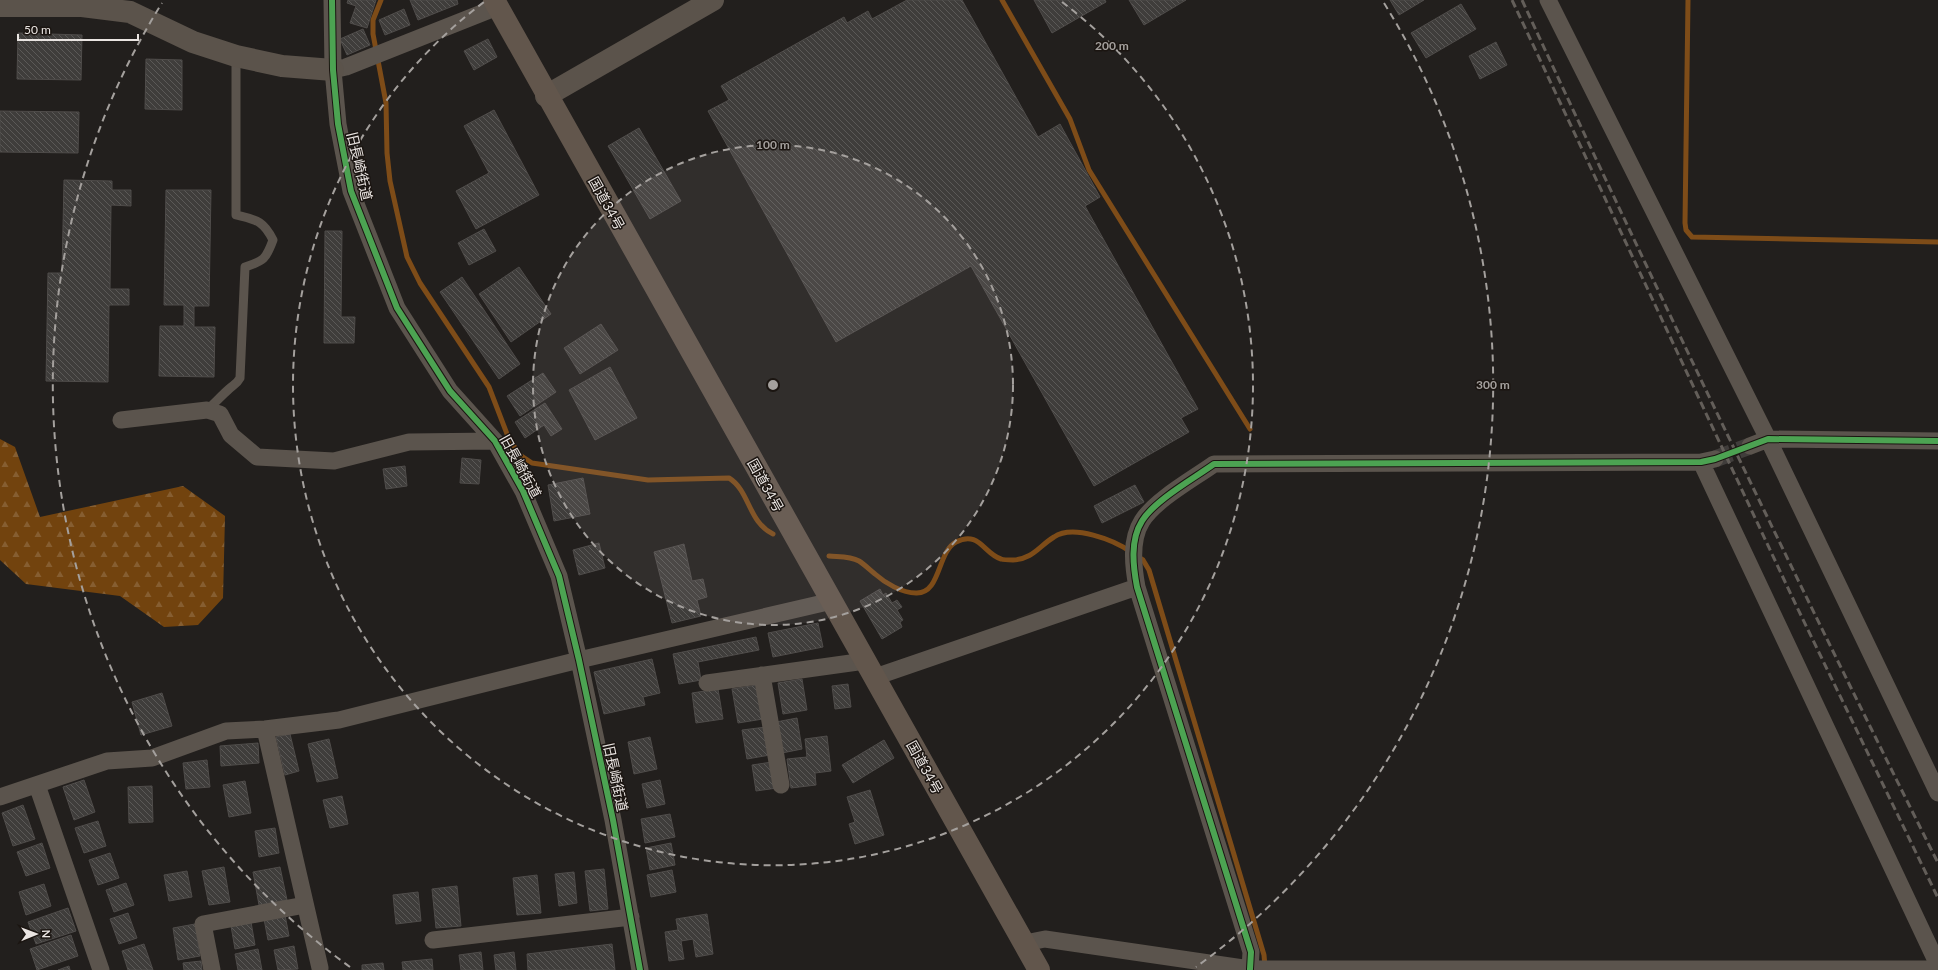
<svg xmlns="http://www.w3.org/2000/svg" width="1938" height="970" font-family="Lato,'Noto Sans JP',sans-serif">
	<defs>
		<pattern id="forest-firs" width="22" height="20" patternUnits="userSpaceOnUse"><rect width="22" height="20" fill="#72430e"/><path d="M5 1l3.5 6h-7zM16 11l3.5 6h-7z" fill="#865e31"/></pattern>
		<pattern id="building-back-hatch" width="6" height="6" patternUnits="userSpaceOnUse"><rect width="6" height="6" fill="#3f3d3b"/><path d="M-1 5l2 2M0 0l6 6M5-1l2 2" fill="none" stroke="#5b5957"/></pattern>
	</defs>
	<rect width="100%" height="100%" fill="#221f1d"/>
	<path fill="url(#forest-firs)" d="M 0,439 L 15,447 L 40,517 L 183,486 L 225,516 L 223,598 L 198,625 L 164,627 L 120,596 L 26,584 L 0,560 Z"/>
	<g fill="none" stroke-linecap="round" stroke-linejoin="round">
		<path stroke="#7e4c18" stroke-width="5" d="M 381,0 L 373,20 L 373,34 L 386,103 L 387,153 L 390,181 L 407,257 L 420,283 L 489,387 L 509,439 L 520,455 L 532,463 L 648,480 L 729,478 C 750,491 748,522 773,534
			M 1002,0 L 1070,119 L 1089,170 L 1250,429
			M 1688,0 L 1685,223 L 1686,230 L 1692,237 L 1938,242
			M 829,556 C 838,557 850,556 859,561 C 864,564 870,570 875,574 C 885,583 902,593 916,593 C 941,594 937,552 956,542 C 979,530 984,554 1001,559 C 1004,560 1009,560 1013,560 C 1033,559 1039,546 1054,537 C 1073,524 1114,540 1131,552
			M 1138,557 L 1143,560 L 1149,570 L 1264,955 L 1265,967"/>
	</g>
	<path fill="url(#building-back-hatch)" stroke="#4f4c4a" d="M 348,0 L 376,0 L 367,28 L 350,23 L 356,6 L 347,3 Z
		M 410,0 L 457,0 L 458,4 L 418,20 Z
		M 907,0 L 962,0 L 1038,137 L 1060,124 L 1100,197 L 1085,206 L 1198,409 L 1181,418 L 1189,432 L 1094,486 L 971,266 L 836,342 L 708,111 L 729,100 L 721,86 L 844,17 L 847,23 L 868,11 L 872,19 Z
		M 1034,0 L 1105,0 L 1106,2 L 1052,33 Z
		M 1129,0 L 1186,0 L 1144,25 Z
		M 1390,0 L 1424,0 L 1399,15 Z
		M 1461,4 L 1476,29 L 1426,58 L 1411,33 Z
		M 404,9 L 410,25 L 385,35 L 379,20 Z
		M 363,29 L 370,45 L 347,55 L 340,39 Z
		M 18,33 L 82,35 L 81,80 L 17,79 Z
		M 488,39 L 497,57 L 474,70 L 464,51 Z
		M 1496,42 L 1507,65 L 1480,79 L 1469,56 Z
		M 146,59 L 182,60 L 182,110 L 145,109 Z
		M 494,110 L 539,195 L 476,229 L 456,191 L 489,173 L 464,126 Z
		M 0,111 L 79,112 L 78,153 L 0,152 Z
		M 639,128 L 681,201 L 650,219 L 608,146 Z
		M 64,180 L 112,181 L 112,190 L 131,190 L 131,206 L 111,205 L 110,289 L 129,289 L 129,305 L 109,305 L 108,382 L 46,381 L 48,273 L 62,273 Z
		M 166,190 L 211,190 L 209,306 L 194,306 L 194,327 L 215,327 L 214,377 L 159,376 L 160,326 L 184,326 L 184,305 L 164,305 Z
		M 484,229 L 496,251 L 469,265 L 458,243 Z
		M 325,231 L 342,231 L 341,317 L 355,317 L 354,343 L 324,343 Z
		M 519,267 L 551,314 L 511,342 L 479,294 Z
		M 462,277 L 520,364 L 499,379 L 440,292 Z
		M 601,324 L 618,350 L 580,374 L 564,348 Z
		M 610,367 L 637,418 L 595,440 L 569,390 Z
		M 543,373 L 556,392 L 520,416 L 507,396 Z
		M 545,403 L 562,429 L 551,436 L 544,425 L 525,438 L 515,422 Z
		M 462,458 L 481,460 L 479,484 L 460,483 Z
		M 405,466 L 407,486 L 386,489 L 383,469 Z
		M 583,478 L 590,514 L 554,521 L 548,485 Z
		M 1135,485 L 1144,502 L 1102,523 L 1094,506 Z
		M 599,543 L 605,568 L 579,575 L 573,550 Z
		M 684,544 L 692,581 L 703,579 L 707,597 L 697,600 L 701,616 L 672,623 L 654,552 Z
		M 880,589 L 883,595 L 886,593 L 892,603 L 897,600 L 902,607 L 897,610 L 903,620 L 900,622 L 902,627 L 882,639 L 860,601 Z
		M 818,623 L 823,647 L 773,657 L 768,633 Z
		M 756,637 L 759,650 L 698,662 L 701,680 L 679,684 L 673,654 Z
		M 652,659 L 660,693 L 643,697 L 645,705 L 604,714 L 594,672 Z
		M 802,679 L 807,710 L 783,714 L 778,683 Z
		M 848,684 L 851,707 L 835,709 L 832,686 Z
		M 757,685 L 763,719 L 738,723 L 732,689 Z
		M 718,689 L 723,719 L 696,723 L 692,693 Z
		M 162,693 L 172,726 L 141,735 L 132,702 Z
		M 797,718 L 802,749 L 782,753 L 776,722 Z
		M 766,727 L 770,755 L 747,759 L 742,730 Z
		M 290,734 L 299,771 L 285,775 L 276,737 Z
		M 827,736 L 831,771 L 815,773 L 816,785 L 791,788 L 787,759 L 807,757 L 805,739 Z
		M 650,737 L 657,769 L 634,774 L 628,742 Z
		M 329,739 L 338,778 L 317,782 L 308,744 Z
		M 884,740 L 894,758 L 853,783 L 842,765 Z
		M 258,743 L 259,763 L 221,766 L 220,746 Z
		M 207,760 L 210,787 L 186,789 L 183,763 Z
		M 772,762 L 777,788 L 756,791 L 752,765 Z
		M 84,780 L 95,812 L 74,820 L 63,787 Z
		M 660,780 L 665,804 L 647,808 L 642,784 Z
		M 245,781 L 251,813 L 229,817 L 223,785 Z
		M 152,786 L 153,822 L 129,823 L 128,787 Z
		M 870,790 L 884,835 L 855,844 L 849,824 L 855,822 L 847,797 Z
		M 342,796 L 348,824 L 330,828 L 323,800 Z
		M 23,805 L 35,839 L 13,846 L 2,813 Z
		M 670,814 L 675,837 L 645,843 L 641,819 Z
		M 98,821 L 106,846 L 84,853 L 75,828 Z
		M 275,828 L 279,853 L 259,857 L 255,831 Z
		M 42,843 L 50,868 L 26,876 L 17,852 Z
		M 671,843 L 675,865 L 650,870 L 646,848 Z
		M 110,853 L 119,878 L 98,885 L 89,860 Z
		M 224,867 L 230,902 L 209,905 L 202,871 Z
		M 280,867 L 287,900 L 259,905 L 253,872 Z
		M 604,869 L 608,909 L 590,911 L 585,871 Z
		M 672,870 L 676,892 L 651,897 L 647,875 Z
		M 187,871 L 192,897 L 169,901 L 164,875 Z
		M 574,872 L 577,903 L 559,906 L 555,874 Z
		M 537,875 L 541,913 L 517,915 L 513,878 Z
		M 126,883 L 134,905 L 114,912 L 106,890 Z
		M 44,884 L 51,906 L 26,915 L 19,892 Z
		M 457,886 L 461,926 L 436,928 L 432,889 Z
		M 418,892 L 421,921 L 396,924 L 393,895 Z
		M 68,908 L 76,931 L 36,944 L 28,922 Z
		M 128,913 L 137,938 L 119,944 L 110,919 Z
		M 707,914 L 713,954 L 696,957 L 693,939 L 681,941 L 684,959 L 669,961 L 665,932 L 678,930 L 676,919 Z
		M 285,915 L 289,936 L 268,940 L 264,919 Z
		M 251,922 L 255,945 L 235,949 L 231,926 Z
		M 195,924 L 200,956 L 178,960 L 173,928 Z
		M 71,935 L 78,956 L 37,970 L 30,949 Z
		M 144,944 L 153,970 L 128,970 L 122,951 Z
		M 612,944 L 615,970 L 528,970 L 527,954 Z
		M 294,946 L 298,969 L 278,970 L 274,950 Z
		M 258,949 L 262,970 L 238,970 L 235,954 Z
		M 481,952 L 483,970 L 461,970 L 459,955 Z
		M 514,952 L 516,970 L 496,970 L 494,955 Z
		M 432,959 L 433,970 L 403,970 L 402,962 Z
		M 201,961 L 202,970 L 184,970 L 183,963 Z
		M 383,963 L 384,970 L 362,970 L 362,965 Z
		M 69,966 L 70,970 L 58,970 Z"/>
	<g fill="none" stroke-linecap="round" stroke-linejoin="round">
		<path stroke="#403d3b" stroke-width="17" stroke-dasharray="17 8" stroke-linecap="butt" d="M 1715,459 L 1750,446"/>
		<path stroke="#5b544d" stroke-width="9" d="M 207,410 C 215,403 221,396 229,389 C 233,385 237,384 240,378 L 245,267 C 264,261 266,259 273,240 C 263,220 256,220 236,215 L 236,56"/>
		<path stroke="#5b544d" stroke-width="17" d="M 332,0 L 333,70 L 338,124 L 351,191 L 397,308 L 450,391 L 495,441 L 523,491 L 559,576 L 579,660 L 613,820 L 640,970
			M 1548,0 L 1768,439 L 1938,793
			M 333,70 L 346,67 L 497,7
			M 121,420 L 207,410 L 220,414 L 231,435 L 257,457 L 334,461 L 409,442 L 495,441
			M 1750,446 L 1768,439 L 1938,441
			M 1701,462 L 1938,965
			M 762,675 L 781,785
			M 875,677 L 1137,587
			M 707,683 L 865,661
			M 265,729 L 320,968
			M 37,785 L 101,970
			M 0,797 L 107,761 L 152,758 L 226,731 L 265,729 L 339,720 L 579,660 L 832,601
			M 433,940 L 631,917
			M 1025,943 L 1045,939 L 1250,969 L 1938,969
			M 1250,969 L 1251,952 L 1137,587 C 1133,566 1130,540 1142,521 C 1155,500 1193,479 1214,464 L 1701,462 L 1715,459
			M 212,970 L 203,924 L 305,905"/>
		<path stroke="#5b534b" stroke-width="22" d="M 0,6 L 82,6 L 130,12 L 193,42 L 236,56 L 282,66 L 333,70
			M 546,96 L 713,0"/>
		<path stroke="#62564c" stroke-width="22" d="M 494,0 L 1039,970"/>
		<path stroke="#635e59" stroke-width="3" stroke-dasharray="8 4" stroke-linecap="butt" d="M 1512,0 L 1795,603 L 1938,898
			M 1522,0 C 1656,290 1795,577 1938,863"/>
		<defs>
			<path id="cycleway" d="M 332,0 L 333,70 L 338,124 L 351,191 L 397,308 L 450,391 L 495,441 L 523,491 L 559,576 L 579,660 L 613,820 L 640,970
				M 1250,969 L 1251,952 L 1137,587 C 1133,566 1130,540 1142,521 C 1155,500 1193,479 1214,464 L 1701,462 L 1715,459 L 1768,439 L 1938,441"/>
		</defs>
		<use href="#cycleway" stroke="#1b1511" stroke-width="8"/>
		<use href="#cycleway" stroke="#4ca352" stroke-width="6"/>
	</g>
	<circle cx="773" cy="385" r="240" fill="#a4a09d" fill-opacity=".12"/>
	<g fill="none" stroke="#a4a09d" stroke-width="2" stroke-dasharray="7 5">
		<circle cx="773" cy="385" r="240"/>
		<path d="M1062 2A480 480 0 1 1 484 2"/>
		<path d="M350 967A720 720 0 0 1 162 3M1384 3A720 720 0 0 1 1196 967"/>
	</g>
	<g text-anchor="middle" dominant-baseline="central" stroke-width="3" stroke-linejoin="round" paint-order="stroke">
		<g font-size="14" fill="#eae5e2" stroke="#1b1511">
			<text transform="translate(360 166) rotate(77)">旧長崎街道</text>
			<text transform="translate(607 203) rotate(61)">国道34号</text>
			<text transform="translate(521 466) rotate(61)">旧長崎街道</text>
			<text transform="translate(766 485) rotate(61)">国道34号</text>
			<text transform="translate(925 767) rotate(61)">国道34号</text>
			<text transform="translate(616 777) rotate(78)">旧長崎街道</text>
		</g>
	</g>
	<circle cx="773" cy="385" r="6" fill="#a4a09d" stroke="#1b1511" stroke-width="2"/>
	<g font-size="12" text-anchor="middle" font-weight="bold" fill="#a4a09d" stroke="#1b1511" stroke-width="3" stroke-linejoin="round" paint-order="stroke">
		<text x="1112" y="50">200 m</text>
		<text x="773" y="149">100 m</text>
		<text x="1493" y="389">300 m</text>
	</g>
	<g transform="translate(36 934) rotate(89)" stroke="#1b1511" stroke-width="3" paint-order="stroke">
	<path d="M0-3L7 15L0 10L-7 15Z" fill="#eae5e2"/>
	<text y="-6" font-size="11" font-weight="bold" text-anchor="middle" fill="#eae5e2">N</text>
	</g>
	<path d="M18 34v6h120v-6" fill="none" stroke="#eae5e2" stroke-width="2"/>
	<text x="24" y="34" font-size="12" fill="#eae5e2" stroke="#1b1511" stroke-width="3" paint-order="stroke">50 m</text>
</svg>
